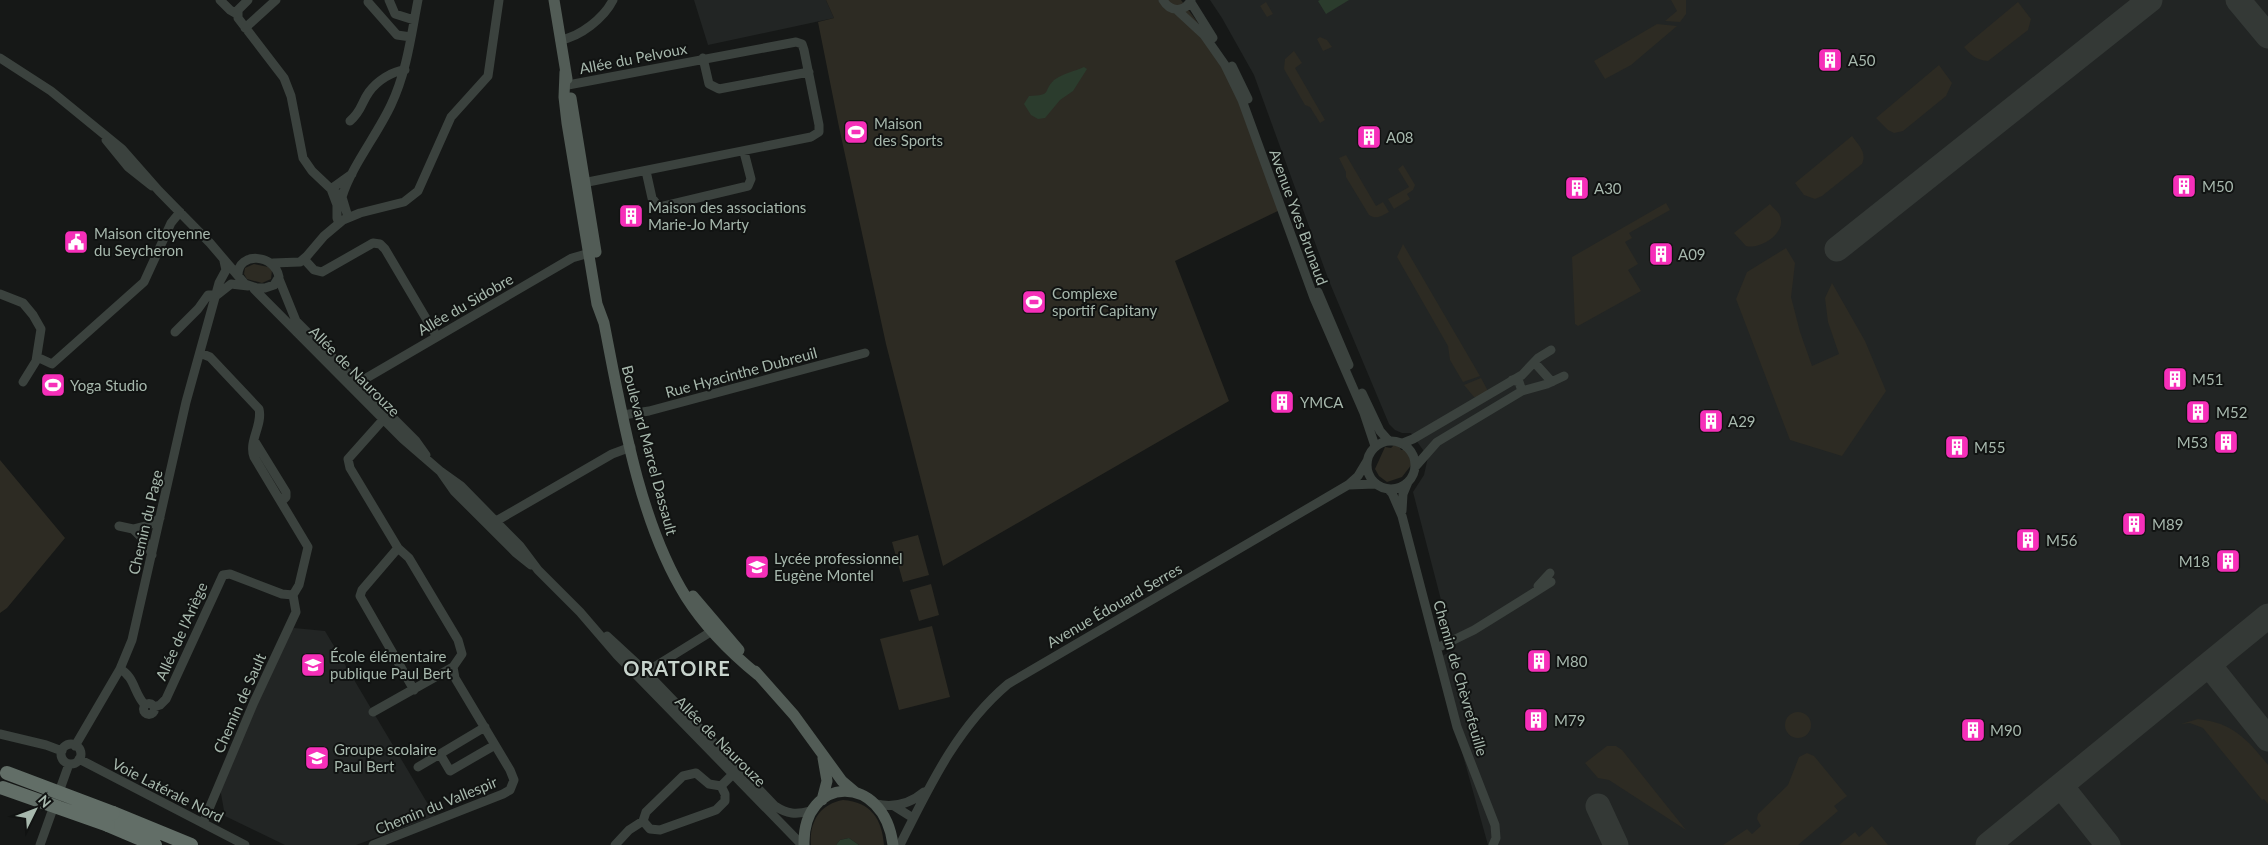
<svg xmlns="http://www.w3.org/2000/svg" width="2268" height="845" font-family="Lato,sans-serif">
	<rect width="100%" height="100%" fill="#161817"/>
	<path fill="#222524" d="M 694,0 L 826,0 L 834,18 L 708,45 Z
		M 1210,0 L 2268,0 L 2268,845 L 1488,845 L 1436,659 L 1454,650 L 1413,492 L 1424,475 L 1428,457 L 1411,433 L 1402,433 L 1395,430 L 1389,424 L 1329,281 L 1254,75 L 1222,18 Z
		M 294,628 L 325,631 L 435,816 L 356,845 L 285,845 L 225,816 L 220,788 L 289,633 Z"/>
	<path fill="#2d2b23" d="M 826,0 L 1181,0 L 1227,62 L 1284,208 L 1175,261 L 1229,401 L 943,566 L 886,344 L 839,127 L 818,22 L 834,18 Z
		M 1671,0 L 1686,0 L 1686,14 L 1680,22 L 1665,21 L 1677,11 Z
		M 1266,2 L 1273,14 L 1267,17 L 1260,6 Z
		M 2018,2 L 2031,19 L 2028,30 L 1988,61 C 1976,60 1971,55 1964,47 Z
		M 1657,24 L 1677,26 L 1631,65 L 1605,79 L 1594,61 Z
		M 1320,37 L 1327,40 L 1332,47 L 1323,51 L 1317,39 Z
		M 1294,51 L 1302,63 L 1295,68 L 1325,120 L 1320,123 L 1310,107 L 1305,105 L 1284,69 L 1285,59 Z
		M 1939,65 L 1952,83 L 1946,96 L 1903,131 L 1894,133 L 1888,130 L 1876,118 Z
		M 1852,136 C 1859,146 1867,152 1862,164 L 1822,196 L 1815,199 L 1804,195 L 1795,183 Z
		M 1346,155 L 1376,206 L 1383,202 L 1389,212 C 1381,216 1377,220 1369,215 L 1346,177 L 1346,172 L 1339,158 Z
		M 1403,165 L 1415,185 L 1413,190 L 1407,194 L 1410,199 L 1394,209 L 1388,199 L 1409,187 L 1398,169 Z
		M 1666,203 L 1670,210 L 1629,233 L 1632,238 L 1625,242 L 1638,264 L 1628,270 L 1641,291 L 1578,326 L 1575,324 L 1572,257 Z
		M 1770,204 C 1773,208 1779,212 1780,216 C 1787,233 1760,250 1746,246 L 1734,233 Z
		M 1403,244 L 1480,376 L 1463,382 L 1450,360 L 1448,346 L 1397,257 Z
		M 1786,248 L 1795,263 L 1791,297 L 1800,332 L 1812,366 L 1839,354 L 1828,322 L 1825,298 L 1832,283 L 1865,341 L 1886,391 L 1842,456 L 1790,440 L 1736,299 L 1747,272 Z
		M 254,264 L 268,267 L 272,270 L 271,279 L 262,283 L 247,279 L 244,274 L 245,268 Z
		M 1481,378 L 1489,393 L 1480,397 L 1474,397 L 1464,385 Z
		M 1394,445 L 1399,446 L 1401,450 L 1405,450 L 1410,456 L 1412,464 L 1402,477 L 1387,482 L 1379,476 L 1375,469 L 1385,447 L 1391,448 Z
		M 0,460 L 65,538 L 7,608 L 0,613 Z
		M 918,535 L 929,575 L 903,582 L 892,542 Z
		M 931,584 L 939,615 L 919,621 L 910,590 Z
		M 932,626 L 950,697 L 899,710 L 880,639 Z
		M1785 725a13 13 0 1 1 26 0a13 13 0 1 1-26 0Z
		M 2198,719 C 2233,723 2247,739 2268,765 L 2268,804 L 2264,799 L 2262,800 L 2203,728 L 2190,723 L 2181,724 Z
		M 1607,746 L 1616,746 L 1622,750 L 1686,830 L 1609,780 L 1598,778 L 1585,763 Z
		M 1807,753 L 1814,756 L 1847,796 L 1834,806 L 1838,811 L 1798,845 L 1723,845 L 1747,829 L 1752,834 L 1761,826 L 1757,819 L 1758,814 L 1788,785 L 1799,757 Z
		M 843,800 C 871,802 882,819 884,845 L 859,845 L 849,838 L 840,840 L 836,845 L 811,845 C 809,822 820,804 843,800 Z
		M 1872,826 L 1888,845 L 1839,845 L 1855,832 L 1859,837 Z"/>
	<path fill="#2b3c2d" d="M 1320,0 L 1349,0 L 1326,14 L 1318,1 Z
		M 1084,67 L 1087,69 L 1073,91 L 1060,100 L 1045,118 L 1038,119 L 1031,115 L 1024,104 L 1029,96 C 1053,95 1042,92 1054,80 C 1062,74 1075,71 1084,67 Z
		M 849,838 L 859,845 L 836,845 L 840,840 Z"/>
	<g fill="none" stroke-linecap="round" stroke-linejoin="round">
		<path stroke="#343936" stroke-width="25" d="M 2238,0 L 2268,36
			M 1837,249 L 2150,0
			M 2209,665 L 2268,739
			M 2061,786 L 2108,845
			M 1598,806 L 1616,845
			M 1988,845 L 2268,616"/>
		<path stroke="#3b423e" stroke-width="9" d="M 220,0 L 230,10 L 237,14
			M 248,0 L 238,10 L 238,18 L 284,78 L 291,96 L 303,158 L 312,171 L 331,189 L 352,174
			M 389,0 L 395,14 L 414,20
			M 1163,0 C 1170,12 1184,13 1191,0
			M 1190,1 L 1213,38
			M 368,2 L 397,35 L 411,37
			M 1177,10 L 1204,35 L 1225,65 L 1242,100 L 1314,298 L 1364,413 L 1375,446
			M 245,28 L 276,0
			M 560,40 C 580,37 604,18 613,0
			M 0,58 L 51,91 L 122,149 L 159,191 L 210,243 L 245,284 L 257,288 L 265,288 L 274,285 L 279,277 C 275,254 238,251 238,275
			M 703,58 L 709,84 L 719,89 L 809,72
			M 1232,66 L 1248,99
			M 568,85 L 796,42 L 802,44 L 804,50 L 819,125 L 819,132 L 811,137 L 588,182 L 578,181
			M 350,121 C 362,111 361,103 369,92 C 377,81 392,71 405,70
			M 106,140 L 128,167 L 152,186
			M 646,171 L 652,198 L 658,206 L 664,206 L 748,186 L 751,179 L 744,152
			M 342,197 C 351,167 377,135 391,105 C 407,71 411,36 418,0
			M 339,223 L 337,218 L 337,205 L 331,189 L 342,197 L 348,217
			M 304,259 L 314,270 L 322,272 L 373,243 L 380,244 L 385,249 L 437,337
			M 273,263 L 300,262 L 307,256 L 324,236 L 343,220 L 360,213 L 404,202 L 418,191 L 451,117 L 488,76 L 499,0
			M 279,279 L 296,321 L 416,441 L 426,455
			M 254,289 L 403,439 L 440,471 L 454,491 L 516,553 L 531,565
			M 1318,292 L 1349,365
			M 0,294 L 23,303 L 33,315 L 41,329 L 36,361 L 23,382
			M 217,295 L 231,284 L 248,286
			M 175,332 L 198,309 L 208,295 L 217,295
			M 200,353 L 210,357 L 259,409 C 263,425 248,441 254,457 L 308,547 L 299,585 L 293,595
			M 37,357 L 52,364 L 144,282 L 171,223 L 180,212
			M 1534,362 L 1552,382
			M 351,387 L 572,258 L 593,252
			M 1522,391 L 1547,384 L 1564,376
			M 1362,393 L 1380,431 L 1388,440
			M 389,413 L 348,459 L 350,468 L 398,548 L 362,590 L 360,596 L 414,690
			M 623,415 L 649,411 L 865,353
			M 254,440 L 286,492 L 286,497 L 281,502
			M1367 465a24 24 0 1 1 48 0a24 24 0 1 1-48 0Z
			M 1403,443 L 1413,439 L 1522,375 L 1538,358 L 1551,350
			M 1415,467 L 1437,442 L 1522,391 L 1519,382 L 1512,380
			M 440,471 L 461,486 L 520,546 L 538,570 L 580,612 L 617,655 L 802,845
			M 1349,485 L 1375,484
			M 1388,489 L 1392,493 L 1402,516 L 1457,727 L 1495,825 L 1496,838 L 1493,845
			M 1402,511 L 1403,494 L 1408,482
			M 491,524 L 612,454 L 631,447
			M 119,526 L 133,529
			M 152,555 L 147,543 L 133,529 L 149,525 L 160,518
			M 1538,586 L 1550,573
			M 607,636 L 646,672 L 775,806 C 787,814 796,815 810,811
			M 1437,648 L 1474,630 L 1551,582
			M 120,669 C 135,677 134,694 145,705
			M 640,673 L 646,672 L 717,628
			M143.5 709a5.5 5.5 0 1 1 11 0a5.5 5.5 0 1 1-11 0Z
			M 154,707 L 160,705 L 166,699 L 223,575 L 230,574 L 282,594 L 293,595
			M 373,712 L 453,667
			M 0,734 L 46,745 L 62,751
			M61 754a10 10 0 1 1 20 0a10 10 0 1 1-20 0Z
			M 75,746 L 120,669 L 132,640 L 186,402 L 219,283 L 226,270 L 224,261
			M 440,754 L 450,771 L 495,745
			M 79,759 L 245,845
			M 418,767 L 485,727
			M 876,804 C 895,808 910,804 924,792
			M 894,806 L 913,818
			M 643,821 L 650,829 L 660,830 L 716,810 L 725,801 L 725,794 L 721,786
			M 203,823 L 254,702 L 296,612 L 293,595
			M 40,845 L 69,764
			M 373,845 L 503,794 L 510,790 L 514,780 L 510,770 L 455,678 L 453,667 L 462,654 L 458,640 L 409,558 L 398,548
			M 615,845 L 629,830 L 643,821 L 646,812 L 683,776 L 696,773 L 709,784 L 721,786 L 737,770
			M 900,845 C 929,787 957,727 1008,684 L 1348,485 L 1358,476 L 1367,461"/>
		<path stroke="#525c56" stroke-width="11" d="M 554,0 L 567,79
			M 565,72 L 564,97 L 567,123 L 597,304 L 604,323 C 621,410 639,522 686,597 C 705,627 731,653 758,675
			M 571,98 L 596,252
			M 693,596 L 739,650
			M 755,671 L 794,715 L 842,781 L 855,792
			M 822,800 L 827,781 L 823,758
			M 804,845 C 802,775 884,772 893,845"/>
		<path stroke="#626e67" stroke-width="14" d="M 113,813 L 191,845
			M 108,825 L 155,845"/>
		<path stroke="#626e67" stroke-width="14" d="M 7,773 L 113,813
			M 3,788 L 108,825"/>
	</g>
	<defs>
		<symbol id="building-square" viewBox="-11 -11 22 22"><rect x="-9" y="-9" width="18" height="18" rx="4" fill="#f62fb9" stroke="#111312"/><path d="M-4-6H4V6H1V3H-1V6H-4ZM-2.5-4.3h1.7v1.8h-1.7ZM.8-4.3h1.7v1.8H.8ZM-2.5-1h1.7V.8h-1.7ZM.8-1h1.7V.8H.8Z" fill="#fff"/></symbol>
		<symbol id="stadium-square" viewBox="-11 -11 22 22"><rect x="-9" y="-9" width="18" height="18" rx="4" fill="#f62fb9" stroke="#111312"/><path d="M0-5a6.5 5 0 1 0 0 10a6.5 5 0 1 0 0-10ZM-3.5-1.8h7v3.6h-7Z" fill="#fff"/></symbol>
		<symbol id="civic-square" viewBox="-11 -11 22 22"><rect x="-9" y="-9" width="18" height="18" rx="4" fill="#f62fb9" stroke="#111312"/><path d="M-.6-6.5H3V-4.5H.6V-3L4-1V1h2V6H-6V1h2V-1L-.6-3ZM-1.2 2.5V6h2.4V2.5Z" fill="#fff"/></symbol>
		<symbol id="school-square" viewBox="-11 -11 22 22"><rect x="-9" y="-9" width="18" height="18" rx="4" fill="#f62fb9" stroke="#111312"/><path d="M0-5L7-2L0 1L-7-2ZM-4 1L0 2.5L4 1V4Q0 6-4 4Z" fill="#fff"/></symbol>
	</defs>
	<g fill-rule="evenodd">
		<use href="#building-square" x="1816" y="46" width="28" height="28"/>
		<use href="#stadium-square" x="842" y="118" width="28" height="28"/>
		<use href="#building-square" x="1355" y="123" width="28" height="28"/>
		<use href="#building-square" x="2170" y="172" width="28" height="28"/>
		<use href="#building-square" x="1563" y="174" width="28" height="28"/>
		<use href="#building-square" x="617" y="202" width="28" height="28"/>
		<use href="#civic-square" x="62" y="228" width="28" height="28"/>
		<use href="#building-square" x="1647" y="240" width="28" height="28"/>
		<use href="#stadium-square" x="1020" y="288" width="28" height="28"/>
		<use href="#building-square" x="2161" y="365" width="28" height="28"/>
		<use href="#stadium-square" x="39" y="371" width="28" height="28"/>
		<use href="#building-square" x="1268" y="388" width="28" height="28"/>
		<use href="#building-square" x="2184" y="398" width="28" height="28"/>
		<use href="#building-square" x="1697" y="407" width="28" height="28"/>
		<use href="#building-square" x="2212" y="428" width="28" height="28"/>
		<use href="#building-square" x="1943" y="433" width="28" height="28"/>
		<use href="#building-square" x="2120" y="510" width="28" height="28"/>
		<use href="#building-square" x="2014" y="526" width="28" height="28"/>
		<use href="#building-square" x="2214" y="547" width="28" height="28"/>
		<use href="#school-square" x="743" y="553" width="28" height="28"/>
		<use href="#building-square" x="1525" y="647" width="28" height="28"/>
		<use href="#school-square" x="299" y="651" width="28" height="28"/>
		<use href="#building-square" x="1522" y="706" width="28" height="28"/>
		<use href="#building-square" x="1959" y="716" width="28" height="28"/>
		<use href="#school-square" x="303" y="744" width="28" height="28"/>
	</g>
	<g text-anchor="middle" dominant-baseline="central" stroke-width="4" stroke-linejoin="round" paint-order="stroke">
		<g font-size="15" fill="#a7b8ad" stroke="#111312">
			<text transform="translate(633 58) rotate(-11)">Allée du Pelvoux</text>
			<text transform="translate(1299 217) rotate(70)">Avenue Yves Brunaud</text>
			<text transform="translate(465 304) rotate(-30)">Allée du Sidobre</text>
			<text transform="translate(355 371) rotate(45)">Allée de Naurouze</text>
			<text transform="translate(741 372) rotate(-15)">Rue Hyacinthe Dubreuil</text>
			<text transform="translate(650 450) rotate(75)">Boulevard Marcel Dassault</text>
			<text transform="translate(145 522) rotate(-77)">Chemin du Page</text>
			<text transform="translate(1114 605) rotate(-30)">Avenue Édouard Serres</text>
			<text transform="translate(181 631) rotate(-66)">Allée de l'Ariège</text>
			<text transform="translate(1461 678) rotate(74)">Chemin de Chèvrefeuille</text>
			<text transform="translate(239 703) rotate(-66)">Chemin de Sault</text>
			<text transform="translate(721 741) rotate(45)">Allée de Naurouze</text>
			<text transform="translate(168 790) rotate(27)">Voie Latérale Nord</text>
			<text transform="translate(436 805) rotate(-22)">Chemin du Vallespir</text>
		</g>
		<g font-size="15" fill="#a7b8ad" stroke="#111312" text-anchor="start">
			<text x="1848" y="60">A50</text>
			<text x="874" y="123">Maison<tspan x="874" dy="17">des Sports</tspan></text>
			<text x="1386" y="137">A08</text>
			<text x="2202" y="186">M50</text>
			<text x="1594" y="188">A30</text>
			<text x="648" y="207">Maison des associations<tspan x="648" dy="17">Marie-Jo Marty</tspan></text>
			<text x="94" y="233">Maison citoyenne<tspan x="94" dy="17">du Seycheron</tspan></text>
			<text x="1678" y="254">A09</text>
			<text x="1052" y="293">Complexe<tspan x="1052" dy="17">sportif Capitany</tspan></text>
			<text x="2192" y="379">M51</text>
			<text x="70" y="385">Yoga Studio</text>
			<text x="1300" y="402">YMCA</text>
			<text x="2216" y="412">M52</text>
			<text x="1728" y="421">A29</text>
			<text x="2208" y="442" text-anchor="end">M53</text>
			<text x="1974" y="447">M55</text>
			<text x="2152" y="524">M89</text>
			<text x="2046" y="540">M56</text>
			<text x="774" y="558">Lycée professionnel<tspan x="774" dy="17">Eugène Montel</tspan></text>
			<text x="2210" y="561" text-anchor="end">M18</text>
			<text x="330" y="656">École élémentaire<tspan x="330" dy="17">publique Paul Bert</tspan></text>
			<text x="1556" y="661">M80</text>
			<text x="1554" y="720">M79</text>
			<text x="1990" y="730">M90</text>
			<text x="334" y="749">Groupe scolaire<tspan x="334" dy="17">Paul Bert</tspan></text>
		</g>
		<g font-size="20" font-weight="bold" letter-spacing="1" fill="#c8d4cd" stroke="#111312">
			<text x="677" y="668">ORATOIRE</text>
		</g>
	</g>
	<g transform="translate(35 810) rotate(48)" stroke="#111312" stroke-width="4" paint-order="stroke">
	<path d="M0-4L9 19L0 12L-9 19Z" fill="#a7b8ad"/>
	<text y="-8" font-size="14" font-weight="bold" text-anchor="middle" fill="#a7b8ad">N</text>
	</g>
</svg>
